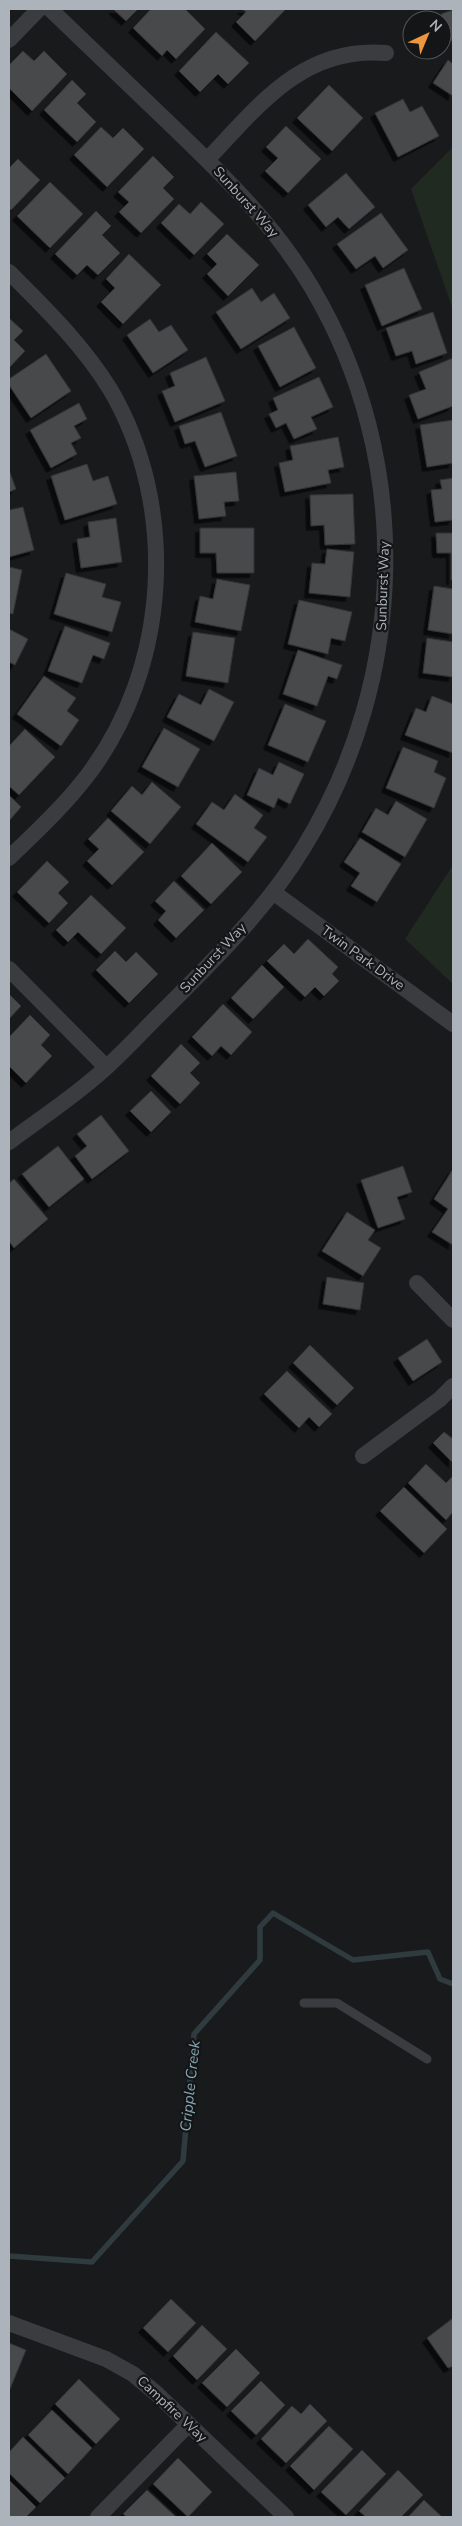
<svg xmlns="http://www.w3.org/2000/svg" width="462" height="2526" font-family="'Nunito Sans',sans-serif">
	<defs>
		<filter id="shadow"><feDropShadow dx="-4.5" dy="4.5" stdDeviation="0" flood-color="#0009"/></filter>
	</defs>
	<rect width="100%" height="100%" fill="#191a1b"/>
	<path fill="#212a21" d="M 453,147 L 453,310 L 411,189 Z
		M 453,865 L 453,984 L 405,939 Z"/>
	<g fill="none" stroke-linecap="round" stroke-linejoin="round">
		<path stroke="#2f3b3f" stroke-width="5.5" d="M 9,2256 L 92,2262 L 183,2161 L 194,2034 L 260,1960 L 260,1927 L 273,1913 L 353,1960 L 428,1952 L 440,1979 L 453,1984"/>
	</g>
	<path fill="#46484b" stroke="#333437" filter="url(#shadow)" d="M 113,9 L 138,9 L 126,21 Z
		M 151,9 L 185,9 L 205,29 L 176,59 L 167,50 L 162,56 L 133,28 Z
		M 242,9 L 286,9 L 255,41 L 236,22 L 246,12 Z
		M 453,10 L 453,42 L 452,42 L 441,14 Z
		M 216,32 L 249,63 L 228,84 L 218,74 L 200,92 L 179,71 Z
		M 23,51 L 34,61 L 44,51 L 67,74 L 32,111 L 9,88 L 9,65 Z
		M 448,60 L 453,64 L 453,96 L 433,83 Z
		M 72,80 L 86,94 L 77,103 L 96,122 L 77,142 L 44,110 Z
		M 329,85 L 363,118 L 332,151 L 297,118 Z
		M 403,99 L 410,112 L 422,106 L 439,136 L 398,157 L 375,113 Z
		M 286,126 L 321,159 L 288,193 L 265,171 L 278,158 L 266,147 Z
		M 101,127 L 113,138 L 123,128 L 144,149 L 107,187 L 74,155 Z
		M 153,156 L 174,177 L 163,188 L 174,199 L 141,233 L 119,212 L 129,202 L 118,192 Z
		M 18,159 L 40,180 L 11,210 L 9,208 L 9,168 Z
		M 346,173 L 375,207 L 349,229 L 338,217 L 326,227 L 308,205 Z
		M 50,182 L 83,214 L 50,248 L 17,216 Z
		M 201,202 L 224,224 L 194,255 L 161,223 L 179,204 L 190,214 Z
		M 96,211 L 111,226 L 102,235 L 120,253 L 98,275 L 87,265 L 77,275 L 55,254 Z
		M 381,213 L 408,250 L 383,268 L 375,256 L 356,269 L 337,244 Z
		M 227,234 L 259,265 L 228,296 L 207,274 L 217,264 L 207,254 Z
		M 129,254 L 161,285 L 123,324 L 101,302 L 115,288 L 106,279 Z
		M 404,268 L 422,309 L 382,326 L 365,285 Z
		M 252,288 L 261,302 L 274,293 L 290,318 L 241,349 L 216,312 Z
		M 433,312 L 447,353 L 416,364 L 412,351 L 396,356 L 386,328 Z
		M 9,318 L 23,331 L 14,340 L 25,351 L 9,368 Z
		M 150,319 L 159,332 L 171,325 L 188,350 L 153,373 L 127,335 Z
		M 294,327 L 316,368 L 280,387 L 258,346 Z
		M 46,354 L 71,391 L 31,418 L 9,385 L 9,379 Z
		M 206,357 L 225,401 L 175,422 L 162,391 L 175,386 L 170,373 Z
		M 453,358 L 453,406 L 418,419 L 409,395 L 426,389 L 419,372 Z
		M 319,377 L 333,407 L 311,417 L 317,429 L 294,439 L 286,423 L 276,428 L 269,414 L 278,410 L 273,398 Z
		M 79,403 L 87,419 L 74,426 L 81,438 L 71,443 L 77,454 L 51,468 L 30,430 Z
		M 221,412 L 237,456 L 205,467 L 195,441 L 185,444 L 179,426 Z
		M 453,420 L 453,463 L 427,467 L 420,425 Z
		M 338,437 L 344,467 L 328,470 L 331,483 L 285,492 L 279,463 L 293,460 L 290,446 Z
		M 87,464 L 93,481 L 108,476 L 117,504 L 65,520 L 51,476 Z
		M 9,470 L 16,489 L 9,492 Z
		M 236,472 L 239,501 L 224,502 L 226,516 L 199,519 L 194,476 Z
		M 453,478 L 453,520 L 435,522 L 431,490 L 442,489 L 440,480 Z
		M 353,494 L 355,544 L 325,545 L 324,525 L 311,526 L 310,495 Z
		M 23,507 L 34,550 L 9,557 L 9,510 Z
		M 116,518 L 122,562 L 81,568 L 77,539 L 90,537 L 88,522 Z
		M 200,528 L 254,528 L 254,573 L 217,573 L 216,553 L 200,553 Z
		M 436,533 L 453,533 L 453,580 L 451,580 L 451,553 L 437,553 Z
		M 327,549 L 354,552 L 350,597 L 309,593 L 312,563 L 325,564 Z
		M 9,567 L 22,570 L 13,614 L 9,613 Z
		M 66,573 L 106,584 L 102,597 L 121,602 L 112,632 L 54,614 Z
		M 217,579 L 250,585 L 241,631 L 195,622 L 200,596 L 213,599 Z
		M 434,586 L 453,589 L 453,634 L 428,630 Z
		M 299,600 L 352,612 L 345,641 L 331,638 L 328,654 L 288,644 Z
		M 65,626 L 110,643 L 104,659 L 93,655 L 82,683 L 48,671 Z
		M 9,629 L 28,639 L 15,665 L 9,662 Z
		M 193,632 L 235,638 L 228,683 L 186,676 Z
		M 427,638 L 453,642 L 453,677 L 423,673 Z
		M 298,650 L 342,665 L 337,679 L 328,676 L 317,706 L 283,694 Z
		M 44,676 L 76,698 L 67,711 L 79,720 L 61,746 L 17,714 Z
		M 209,689 L 234,702 L 214,741 L 167,717 L 179,694 L 201,705 Z
		M 432,696 L 453,704 L 453,753 L 405,735 L 416,708 L 426,712 Z
		M 285,704 L 326,721 L 308,762 L 268,745 Z
		M 164,728 L 200,749 L 178,787 L 142,767 Z
		M 25,729 L 55,757 L 19,795 L 9,786 L 9,746 Z
		M 403,747 L 438,761 L 434,772 L 446,778 L 434,808 L 386,788 Z
		M 279,762 L 304,774 L 290,804 L 278,798 L 274,808 L 247,795 L 259,768 L 273,775 Z
		M 152,782 L 181,807 L 150,844 L 111,811 L 132,786 L 142,795 Z
		M 235,794 L 263,815 L 254,828 L 267,837 L 248,862 L 196,824 L 212,802 L 224,810 Z
		M 9,795 L 21,807 L 9,821 Z
		M 396,801 L 427,819 L 405,857 L 362,832 L 376,808 L 388,815 Z
		M 108,818 L 144,852 L 112,885 L 87,861 L 99,849 L 88,839 Z
		M 360,838 L 401,864 L 377,902 L 351,886 L 360,873 L 344,862 Z
		M 212,843 L 242,872 L 211,904 L 181,876 Z
		M 47,861 L 69,882 L 58,893 L 68,903 L 49,923 L 17,892 Z
		M 174,881 L 204,910 L 176,938 L 158,920 L 166,911 L 155,901 Z
		M 91,895 L 126,928 L 101,954 L 78,932 L 68,942 L 56,930 Z
		M 308,939 L 338,967 L 332,974 L 339,981 L 324,996 L 315,987 L 305,997 L 267,961 L 284,944 L 294,954 Z
		M 115,951 L 126,962 L 136,952 L 158,974 L 129,1003 L 96,970 Z
		M 262,965 L 284,987 L 253,1019 L 231,998 Z
		M 9,994 L 21,1006 L 9,1019 Z
		M 223,1004 L 252,1032 L 231,1055 L 221,1046 L 212,1056 L 192,1037 Z
		M 30,1015 L 50,1035 L 41,1045 L 52,1056 L 26,1083 L 9,1066 L 9,1037 Z
		M 181,1044 L 200,1063 L 190,1073 L 200,1083 L 180,1104 L 151,1076 Z
		M 151,1091 L 171,1112 L 151,1132 L 130,1111 Z
		M 101,1115 L 129,1151 L 92,1179 L 75,1156 L 87,1146 L 77,1134 Z
		M 58,1146 L 84,1179 L 49,1207 L 22,1174 Z
		M 403,1166 L 412,1192 L 397,1197 L 405,1219 L 378,1228 L 361,1180 Z
		M 453,1169 L 453,1245 L 432,1232 L 448,1209 L 434,1199 Z
		M 14,1179 L 48,1219 L 14,1248 L 9,1241 L 9,1183 Z
		M 347,1212 L 375,1230 L 368,1240 L 381,1248 L 363,1276 L 322,1251 Z
		M 327,1277 L 364,1283 L 360,1310 L 323,1304 Z
		M 427,1339 L 442,1362 L 413,1381 L 398,1358 Z
		M 310,1345 L 354,1388 L 337,1405 L 293,1363 Z
		M 287,1371 L 332,1414 L 319,1427 L 309,1417 L 299,1428 L 264,1394 Z
		M 444,1432 L 453,1439 L 453,1463 L 433,1443 Z
		M 426,1464 L 446,1483 L 453,1476 L 453,1512 L 446,1520 L 408,1483 Z
		M 404,1487 L 447,1529 L 424,1553 L 380,1511 Z
		M 171,2299 L 196,2323 L 168,2352 L 143,2328 Z
		M 453,2318 L 453,2366 L 448,2368 L 427,2338 Z
		M 202,2325 L 227,2349 L 197,2380 L 173,2356 Z
		M 9,2343 L 26,2350 L 10,2389 L 9,2388 Z
		M 236,2349 L 260,2373 L 227,2407 L 202,2383 Z
		M 79,2379 L 120,2419 L 96,2444 L 55,2404 Z
		M 261,2381 L 285,2405 L 256,2435 L 231,2411 Z
		M 310,2404 L 327,2421 L 286,2463 L 261,2439 L 292,2406 L 301,2414 Z
		M 52,2410 L 92,2448 L 68,2474 L 28,2435 Z
		M 329,2426 L 353,2449 L 314,2490 L 290,2466 Z
		M 23,2437 L 65,2478 L 40,2503 L 9,2473 L 9,2452 Z
		M 362,2450 L 386,2474 L 346,2515 L 321,2492 Z
		M 178,2458 L 212,2492 L 188,2517 L 153,2484 Z
		M 398,2470 L 423,2495 L 401,2517 L 366,2517 L 359,2511 Z
		M 9,2480 L 36,2507 L 26,2517 L 9,2517 Z
		M 147,2490 L 176,2517 L 127,2517 L 123,2514 Z
		M 424,2500 L 442,2517 L 408,2517 Z"/>
	<g fill="none" stroke-linecap="round" stroke-linejoin="round">
		<path stroke="#3a3c40" stroke-width="9" d="M 304,2003 L 337,2003 L 427,2059"/>
		<path stroke="#3a3c40" stroke-width="16" d="M 9,40 L 39,9
			M 207,160 C 259,105 303,46 386,53
			M 9,272 C 46,309 82,344 110,389 C 179,506 170,668 87,776 C 64,806 36,832 9,858
			M 273,892 L 453,1024
			M 9,969 L 106,1067
			M 9,1142 C 37,1121 66,1102 93,1079 C 120,1057 143,1030 168,1006 C 217,957 268,907 304,847 C 408,678 414,460 312,288 C 275,225 223,175 171,125 C 130,86 90,47 50,9
			M 417,1283 L 453,1320
			M 363,1456 L 440,1399 L 453,1386
			M 9,2323 L 106,2359 L 133,2374 L 157,2394 L 286,2517
			M 98,2517 L 189,2424"/>
	</g>
	<g text-anchor="middle" dominant-baseline="central" stroke-width="4.5" stroke-linejoin="round" paint-order="stroke">
		<g font-size="14" fill="#acb3bb" stroke="#141516">
			<text transform="translate(246 202) rotate(48)">Sunburst Way</text>
			<text transform="translate(383 586) rotate(-88)">Sunburst Way</text>
			<text transform="translate(213 958) rotate(-47)">Sunburst Way</text>
			<text transform="translate(363 958) rotate(36)">Twin Park Drive</text>
			<text transform="translate(172 2409) rotate(43)">Campfire Way</text>
		</g>
		<g font-size="15" font-style="italic" fill="#85a6b4" stroke="#141516">
			<text transform="translate(190 2086) rotate(-84)">Cripple Creek</text>
		</g>
	</g>
	<rect width="462" height="2526" fill="none" stroke="#acb3bb" stroke-width="20"/>
	<g transform="translate(427 35) rotate(44)"><circle r="24" fill="#141516" stroke="#515458"/>
	<path d="M0-4L9 19L0 12L-9 19Z" fill="#ed963f"/>
	<text y="-8" font-size="14" font-weight="bold" text-anchor="middle" fill="#acb3bb">N</text>
	</g>
</svg>
